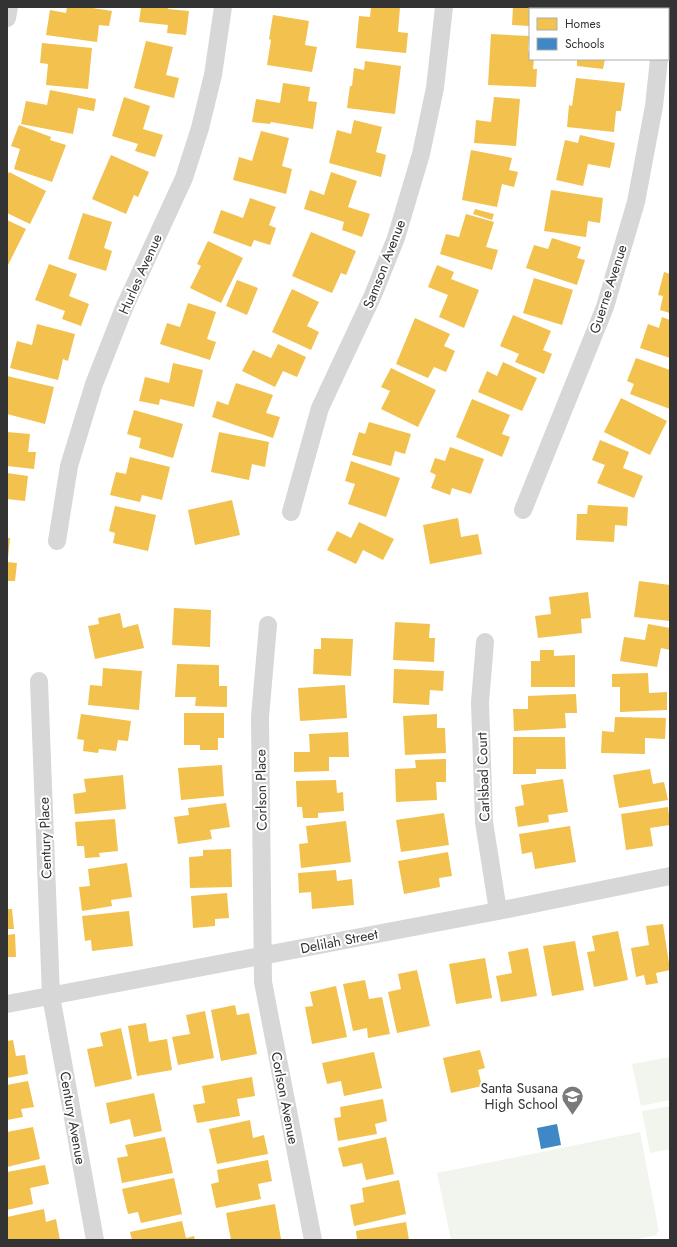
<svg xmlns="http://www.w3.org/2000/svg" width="677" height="1247" font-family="Jost,sans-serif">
	<rect width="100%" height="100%" fill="#fff"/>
	<path fill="#f1f5ed" d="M 670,1057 L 670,1100 L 641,1106 L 632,1064 Z
		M 670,1106 L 670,1149 L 650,1153 L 642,1111 Z
		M 640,1132 L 659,1232 L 657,1232 L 657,1235 L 632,1240 L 451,1240 L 437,1173 Z"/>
	<path fill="#f2c14e" d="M 67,7 L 86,7 L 112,11 L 109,26 L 99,25 L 97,42 L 46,35 L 50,10 L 66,13 Z
		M 141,7 L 169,7 L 168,9 L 189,11 L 186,35 L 167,33 L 168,25 L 139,22 Z
		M 371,7 L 400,7 L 398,32 L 408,33 L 406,53 L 356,48 L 359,16 L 370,17 Z
		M 513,7 L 540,7 L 540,9 L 530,9 L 530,26 L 512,25 Z
		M 273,15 L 309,21 L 305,45 L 317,47 L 312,72 L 267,65 L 271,40 L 269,39 Z
		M 491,34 L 529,36 L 528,51 L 530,52 L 530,59 L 534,59 L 533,69 L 537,69 L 536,87 L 488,85 Z
		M 146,41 L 173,47 L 166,75 L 179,78 L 174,98 L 134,88 Z
		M 42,43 L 92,48 L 88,89 L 46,85 L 48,64 L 40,63 Z
		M 577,59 L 605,59 L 603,69 L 577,66 Z
		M 365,61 L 401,66 L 395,114 L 347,108 L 350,86 L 352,86 L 354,68 L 364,70 Z
		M 576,78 L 625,83 L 621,111 L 616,111 L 614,132 L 567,127 L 569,105 L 572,106 Z
		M 283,83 L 310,87 L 308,101 L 317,102 L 313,129 L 271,122 L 270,124 L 252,122 L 256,99 L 280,103 Z
		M 50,90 L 96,99 L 94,111 L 78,108 L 73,134 L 21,124 L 26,101 L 47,105 Z
		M 124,97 L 150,106 L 143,129 L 163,135 L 155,157 L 135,151 L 138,144 L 112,136 Z
		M 494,97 L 520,99 L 516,146 L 474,143 L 476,120 L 491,122 Z
		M 354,120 L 382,127 L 376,152 L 386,155 L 381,177 L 329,163 L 337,130 L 351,134 Z
		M 19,125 L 51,137 L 50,140 L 66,145 L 52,182 L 14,169 L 20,149 L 11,146 Z
		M 261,131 L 289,138 L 282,166 L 292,169 L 286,194 L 233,180 L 239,157 L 252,161 Z
		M 580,135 L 615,143 L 610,168 L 588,164 L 583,186 L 556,180 L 565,140 L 578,143 Z
		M 471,150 L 512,158 L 509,170 L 518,172 L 514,187 L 502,184 L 497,207 L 462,200 Z
		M 111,155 L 149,172 L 138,197 L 134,195 L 126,214 L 92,199 Z
		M 9,172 L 46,191 L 30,224 L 7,213 L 7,176 Z
		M 331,172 L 357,181 L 348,207 L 370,214 L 362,237 L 342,230 L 344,222 L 304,209 L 310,190 L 324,195 Z
		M 551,190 L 603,198 L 600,223 L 588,221 L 586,237 L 544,231 Z
		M 250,198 L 276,207 L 269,225 L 276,228 L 270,245 L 254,240 L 251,247 L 213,233 L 221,210 L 243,218 Z
		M 475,209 L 494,214 L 492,220 L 473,214 Z
		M 83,213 L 112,222 L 104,248 L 112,251 L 106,271 L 68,259 Z
		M 466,214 L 494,222 L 486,247 L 498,250 L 492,270 L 440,254 L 446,234 L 459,237 Z
		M 7,220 L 26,229 L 7,267 Z
		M 311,232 L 356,251 L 346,275 L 341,273 L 332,293 L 292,276 Z
		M 552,238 L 581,247 L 577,258 L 585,260 L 577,285 L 526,268 L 534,245 L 548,249 Z
		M 208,241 L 243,258 L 221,303 L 190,288 L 201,266 L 197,264 Z
		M 49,264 L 77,274 L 69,296 L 89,304 L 81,326 L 62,319 L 65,311 L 35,300 Z
		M 437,265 L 454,272 L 451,279 L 479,290 L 464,328 L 439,317 L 448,295 L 428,287 Z
		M 664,272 L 670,274 L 670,313 L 660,310 L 663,296 L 658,295 Z
		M 534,278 L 573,290 L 562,325 L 523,313 Z
		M 237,280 L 258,288 L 247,315 L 226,306 Z
		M 292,289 L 319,302 L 307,326 L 319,332 L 311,350 L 272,332 Z
		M 188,303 L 216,312 L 207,339 L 216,342 L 210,360 L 160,344 L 167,323 L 180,327 Z
		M 513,315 L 551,331 L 543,350 L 552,354 L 544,374 L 515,362 L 519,354 L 500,346 Z
		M 662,317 L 670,320 L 670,358 L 640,348 L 648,324 L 659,328 Z
		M 415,318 L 450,334 L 444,346 L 455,351 L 446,372 L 434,367 L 428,378 L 396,364 Z
		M 37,324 L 75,334 L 68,361 L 63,359 L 58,380 L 10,368 L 17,341 L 32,345 Z
		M 278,344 L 306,357 L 297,377 L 283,371 L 275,387 L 242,371 L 253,350 L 271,358 Z
		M 636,358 L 670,370 L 670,409 L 630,394 L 634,384 L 627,381 Z
		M 503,362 L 537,378 L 522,411 L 478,392 L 487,371 L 497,376 Z
		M 173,363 L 203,370 L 194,407 L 160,399 L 159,405 L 139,401 L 145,377 L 169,383 Z
		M 391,368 L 436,390 L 418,427 L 381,409 L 390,391 L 381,387 Z
		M 7,376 L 54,387 L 45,424 L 7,414 Z
		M 236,383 L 273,395 L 266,413 L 280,417 L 273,438 L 212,417 L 217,401 L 228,405 Z
		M 621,398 L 667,421 L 650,455 L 604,432 Z
		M 472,399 L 510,415 L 502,434 L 510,437 L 502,457 L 456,437 Z
		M 134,410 L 183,424 L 173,458 L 139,448 L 141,438 L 127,434 Z
		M 369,422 L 411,434 L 405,454 L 395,451 L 391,466 L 352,455 L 359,432 L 365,434 Z
		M 7,432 L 30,434 L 28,452 L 36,452 L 34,469 L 7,466 Z
		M 219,432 L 269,442 L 265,467 L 252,464 L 249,480 L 211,472 Z
		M 600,440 L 629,452 L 623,468 L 643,476 L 634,498 L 597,483 L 605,465 L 592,460 Z
		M 450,447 L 484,459 L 471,494 L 452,488 L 450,495 L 431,488 L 436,475 L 430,472 L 435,458 L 445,461 Z
		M 130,457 L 170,467 L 162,500 L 142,495 L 140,502 L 110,495 L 116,472 L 126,474 Z
		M 351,461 L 400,478 L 386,517 L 348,504 L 355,484 L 345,481 Z
		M 7,473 L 28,476 L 25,501 L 7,499 Z
		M 232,500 L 240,535 L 195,545 L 188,510 Z
		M 588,505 L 628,507 L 627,526 L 615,525 L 614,542 L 576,540 L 577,514 L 587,514 Z
		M 115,506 L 156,515 L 148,551 L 113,543 L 115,533 L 109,531 Z
		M 458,518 L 461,537 L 478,534 L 482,554 L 430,564 L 423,525 Z
		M 359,522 L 394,539 L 383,560 L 363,550 L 356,564 L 327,550 L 337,531 L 351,538 Z
		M 7,538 L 10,538 L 8,558 L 7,558 Z
		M 7,562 L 17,563 L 15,581 L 7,581 Z
		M 639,581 L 670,585 L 670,621 L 634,617 Z
		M 588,592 L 591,618 L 581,619 L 582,633 L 538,638 L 535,616 L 551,614 L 549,597 Z
		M 174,608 L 211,610 L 210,647 L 172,645 Z
		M 120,613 L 123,628 L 138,624 L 144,648 L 95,659 L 88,626 L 99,624 L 98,618 Z
		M 395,622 L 430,624 L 429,638 L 435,638 L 434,662 L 393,660 Z
		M 648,624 L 670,628 L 670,650 L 661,648 L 657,667 L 620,661 L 624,637 L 645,640 Z
		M 321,638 L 353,639 L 351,676 L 313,674 L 314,649 L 321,649 Z
		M 540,650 L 554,650 L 554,656 L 575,655 L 575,687 L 531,687 L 531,661 L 540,661 Z
		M 177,664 L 219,665 L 219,686 L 227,686 L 227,707 L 195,706 L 196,697 L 175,697 Z
		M 103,668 L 142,671 L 139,710 L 88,705 L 90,685 L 102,686 Z
		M 394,669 L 444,671 L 443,691 L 430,690 L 429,705 L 393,703 Z
		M 648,673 L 649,693 L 667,692 L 667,710 L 620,712 L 620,687 L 612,687 L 612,674 Z
		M 345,685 L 347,718 L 300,721 L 298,688 Z
		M 576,694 L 577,713 L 565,713 L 566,728 L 514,731 L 513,709 L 528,709 L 528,696 Z
		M 184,713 L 224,713 L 224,738 L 218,738 L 218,750 L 200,750 L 200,745 L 184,745 Z
		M 81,714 L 131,721 L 128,741 L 118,740 L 116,751 L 99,749 L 98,753 L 83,751 L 84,740 L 77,739 Z
		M 437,714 L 437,728 L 445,728 L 446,753 L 405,755 L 403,716 Z
		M 615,717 L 666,718 L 665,739 L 645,738 L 645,754 L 601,753 L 602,731 L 614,732 Z
		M 348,732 L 349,757 L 329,757 L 329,771 L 294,772 L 294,752 L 310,752 L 309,734 Z
		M 513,737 L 565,737 L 566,769 L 536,769 L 536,774 L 513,774 Z
		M 446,759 L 446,782 L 436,782 L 437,800 L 396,802 L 395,769 L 416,768 L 415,760 Z
		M 222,765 L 224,796 L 181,800 L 178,768 Z
		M 650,769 L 653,784 L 664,782 L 668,800 L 619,808 L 613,775 Z
		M 123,775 L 126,809 L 75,814 L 73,794 L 86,792 L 84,779 Z
		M 563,779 L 568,812 L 548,815 L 549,822 L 518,827 L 515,807 L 524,805 L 521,785 Z
		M 336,780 L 337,793 L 343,792 L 344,811 L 318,813 L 318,818 L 303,818 L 302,807 L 297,807 L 296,781 Z
		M 226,803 L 230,827 L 210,830 L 212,839 L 178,844 L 174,817 L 189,815 L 188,808 Z
		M 668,807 L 670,825 L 650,828 L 653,846 L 626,850 L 621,814 Z
		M 444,813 L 449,845 L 401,852 L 396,820 Z
		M 115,819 L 118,851 L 99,853 L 100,857 L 85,858 L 84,846 L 77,846 L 75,822 Z
		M 346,821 L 351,862 L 301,868 L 299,844 L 308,843 L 306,826 Z
		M 570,826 L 576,862 L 535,869 L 532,852 L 522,854 L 519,834 Z
		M 231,849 L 232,887 L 190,888 L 189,857 L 203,856 L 203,850 Z
		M 448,852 L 452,876 L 439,878 L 440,887 L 404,894 L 398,861 Z
		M 127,863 L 132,897 L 111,900 L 112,906 L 82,911 L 79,887 L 90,886 L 88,869 Z
		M 336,870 L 337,881 L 352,879 L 354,905 L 312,909 L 311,892 L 299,893 L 298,873 Z
		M 227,893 L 229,918 L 215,919 L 215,926 L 193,928 L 191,896 Z
		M 7,909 L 12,909 L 14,929 L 7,929 Z
		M 129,911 L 133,946 L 92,951 L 91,940 L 85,941 L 82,916 Z
		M 663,924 L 670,970 L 656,973 L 658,983 L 646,985 L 644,975 L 636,977 L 631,948 L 649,945 L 646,926 Z
		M 618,931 L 628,980 L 594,987 L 587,952 L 595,951 L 592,936 Z
		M 15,934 L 16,957 L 7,957 L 7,935 Z
		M 575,941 L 584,990 L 552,996 L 543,946 Z
		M 528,948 L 537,996 L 501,1002 L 496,976 L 512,973 L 508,952 Z
		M 485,958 L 492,998 L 456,1004 L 449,964 Z
		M 417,970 L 430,1026 L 397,1033 L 388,992 L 401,989 L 398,974 Z
		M 365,980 L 369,999 L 382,997 L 390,1034 L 368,1038 L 367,1028 L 353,1031 L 343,984 Z
		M 336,986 L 347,1037 L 312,1044 L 305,1007 L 313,1006 L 310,992 Z
		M 235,1005 L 237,1015 L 249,1013 L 257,1054 L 221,1061 L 211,1010 Z
		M 205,1011 L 214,1058 L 178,1065 L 172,1037 L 190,1034 L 186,1015 Z
		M 146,1023 L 149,1042 L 167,1039 L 172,1070 L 137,1076 L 128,1026 Z
		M 121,1028 L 132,1079 L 95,1087 L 87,1049 L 103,1046 L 100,1033 Z
		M 13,1040 L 16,1056 L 25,1055 L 28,1074 L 7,1078 L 7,1041 Z
		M 480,1050 L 485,1068 L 478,1070 L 482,1086 L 451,1093 L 443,1058 Z
		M 374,1052 L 382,1088 L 344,1096 L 341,1081 L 327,1084 L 322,1063 Z
		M 252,1077 L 255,1096 L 237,1099 L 240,1116 L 197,1123 L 193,1105 L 205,1103 L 202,1086 Z
		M 28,1081 L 34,1107 L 21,1109 L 23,1117 L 7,1120 L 7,1085 Z
		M 154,1093 L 162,1131 L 134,1137 L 130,1119 L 110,1124 L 106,1103 Z
		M 383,1099 L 387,1121 L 375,1124 L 377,1134 L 338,1141 L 334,1118 L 341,1117 L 340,1107 Z
		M 250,1120 L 253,1138 L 264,1135 L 268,1154 L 217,1164 L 209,1129 Z
		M 33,1127 L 40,1159 L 7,1167 L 7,1132 Z
		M 165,1137 L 173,1173 L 122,1183 L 117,1158 L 128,1156 L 125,1145 Z
		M 386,1137 L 394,1174 L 366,1180 L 362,1163 L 343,1167 L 338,1148 Z
		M 268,1160 L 272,1181 L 258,1184 L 261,1199 L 216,1208 L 211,1184 L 219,1182 L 217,1170 Z
		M 45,1165 L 49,1184 L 30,1188 L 33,1204 L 7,1210 L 7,1172 Z
		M 174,1178 L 182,1214 L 141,1223 L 138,1212 L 128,1214 L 122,1189 Z
		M 399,1180 L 406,1214 L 354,1226 L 350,1205 L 364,1202 L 362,1188 Z
		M 275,1204 L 281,1239 L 231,1240 L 226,1213 Z
		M 44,1209 L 46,1222 L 56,1219 L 60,1240 L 7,1240 L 7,1217 Z
		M 182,1221 L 186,1238 L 194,1236 L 195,1240 L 132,1240 L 130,1232 Z
		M 406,1222 L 409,1240 L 357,1240 L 356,1231 Z"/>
	<path fill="#3f88c5" d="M 557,1124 L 561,1145 L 541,1149 L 537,1128 Z"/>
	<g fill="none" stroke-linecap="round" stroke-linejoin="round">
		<path stroke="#d7d7d7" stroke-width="18" d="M 664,9 L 665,7
			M 7,18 L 9,7
			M 523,510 L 605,307 L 636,202 L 654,106 L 659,59
			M 291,512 L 320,408 L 373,295 L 396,238 L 421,154 L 435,88 L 444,7
			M 57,541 L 69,466 L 94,384 L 124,308 L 184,178 L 200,128 L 213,75 L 223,7
			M 268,625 L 260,717 L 263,982 L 313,1240
			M 485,642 L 480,702 L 484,822 L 498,911
			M 39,681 L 51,996 L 95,1240
			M 7,1004 L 498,911 L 670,876"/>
	</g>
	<defs>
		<symbol id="school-pin" viewBox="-11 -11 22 30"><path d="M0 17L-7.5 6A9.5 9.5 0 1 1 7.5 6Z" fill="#7a7a7a" stroke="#fff"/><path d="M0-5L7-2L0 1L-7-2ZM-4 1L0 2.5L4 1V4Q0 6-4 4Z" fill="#fff"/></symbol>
	</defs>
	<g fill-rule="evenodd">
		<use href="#school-pin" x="560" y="1084" width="25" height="34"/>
	</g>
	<g text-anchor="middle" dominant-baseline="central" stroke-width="4" stroke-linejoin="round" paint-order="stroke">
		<g font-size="14" fill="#333" stroke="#fff">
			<text transform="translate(384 264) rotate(-69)">Samson Avenue</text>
			<text transform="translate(140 274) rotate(-66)">Hurles Avenue</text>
			<text transform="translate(608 289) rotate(-72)">Guerne Avenue</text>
			<text transform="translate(483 777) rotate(-92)">Carlsbad Court</text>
			<text transform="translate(261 790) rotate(-91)">Corlson Place</text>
			<text transform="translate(45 838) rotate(-92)">Century Place</text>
			<text transform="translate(339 941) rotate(-11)">Delilah Street</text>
			<text transform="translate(285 1098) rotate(79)">Corlson Avenue</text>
			<text transform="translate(73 1118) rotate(80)">Century Avenue</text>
		</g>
		<g font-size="14" fill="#333" stroke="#fff" text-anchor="end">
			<text x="558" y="1088">Santa Susana<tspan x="558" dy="16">High School</tspan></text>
		</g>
	</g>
	<rect width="677" height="1247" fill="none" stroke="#333333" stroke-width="16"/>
	<rect x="529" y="8" width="140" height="52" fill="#ffffff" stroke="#adadad"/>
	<rect x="537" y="18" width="20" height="12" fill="#f2c14e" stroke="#adadad"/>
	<text x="565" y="28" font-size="12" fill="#333333">Homes</text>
	<rect x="537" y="38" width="20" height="12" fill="#3f88c5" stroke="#adadad"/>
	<text x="565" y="48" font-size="12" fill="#333333">Schools</text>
</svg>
